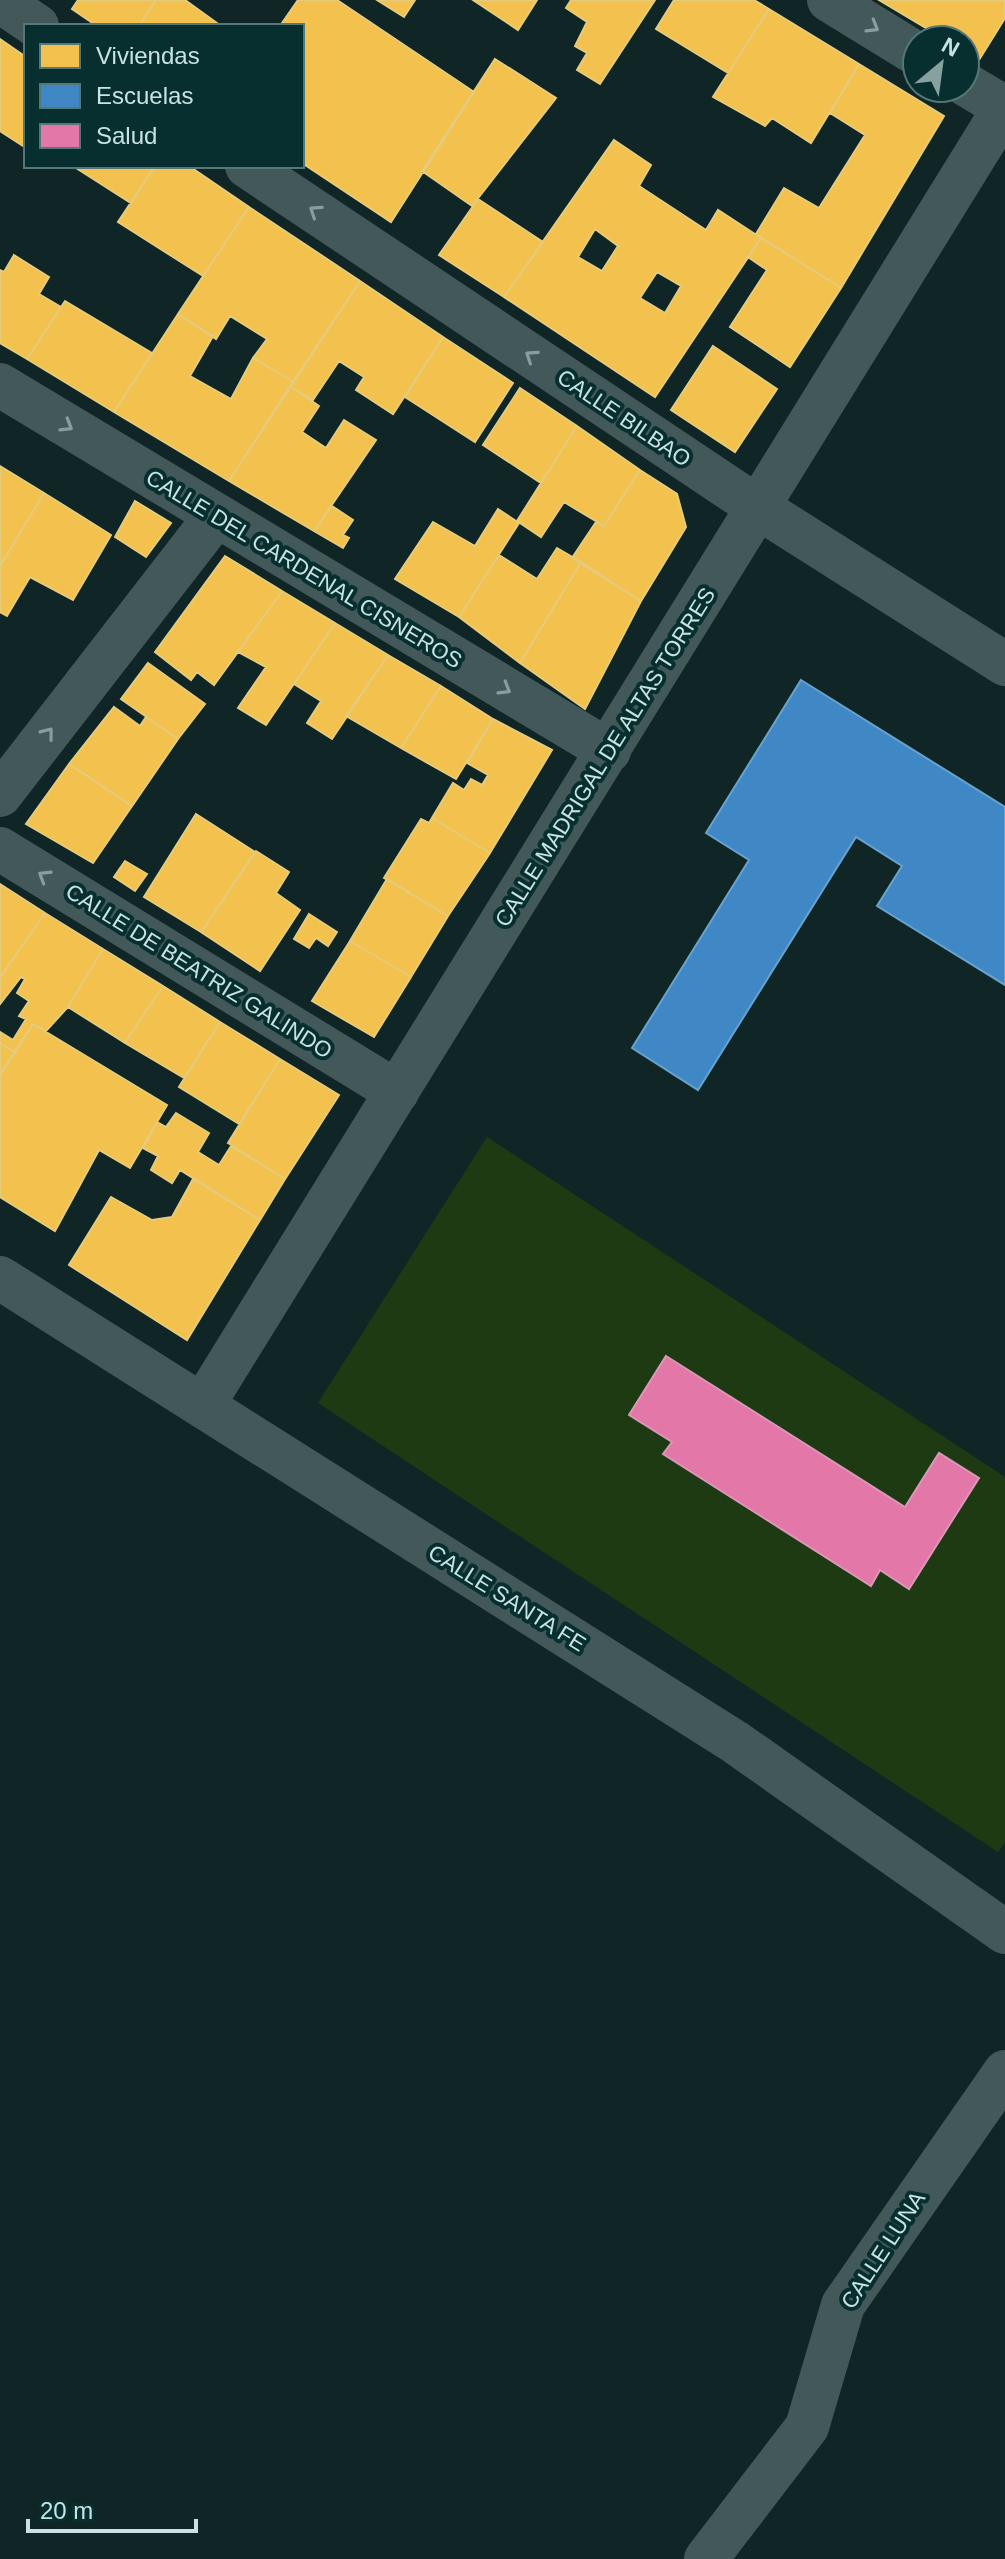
<svg xmlns="http://www.w3.org/2000/svg" width="1005" height="2559" font-family="Arial,sans-serif">
	<rect width="100%" height="100%" fill="#102626"/>
	<path fill="#1e3a13" d="M 487,1137 L 1005,1477 L 1005,1842 L 998,1852 L 318,1403 Z"/>
	<path fill="#f2c14e" stroke="#e6cb7a" stroke-width="2" fill-rule="evenodd" d="M 78,0 L 156,0 L 139,26 L 97,26 L 72,9 Z
		M 156,0 L 185,0 L 221,26 L 139,26 Z
		M 298,0 L 337,0 L 474,92 L 391,222 L 302,163 L 302,26 L 280,26 Z
		M 377,0 L 415,0 L 404,17 Z
		M 473,0 L 537,0 L 518,30 Z
		M 571,0 L 655,0 L 600,84 L 577,70 L 587,53 L 575,46 L 587,22 L 566,8 Z
		M 674,0 L 754,0 L 769,9 L 728,73 L 656,29 Z
		M 879,0 L 1005,0 L 1005,18 L 979,60 L 965,52 L 965,40 L 946,40 Z
		M 769,9 L 859,64 L 811,143 L 772,118 L 765,126 L 713,97 Z
		M 0,39 L 26,57 L 26,148 L 0,131 Z
		M 495,59 L 556,98 L 472,206 L 422,171 Z
		M 859,64 L 944,116 L 841,288 L 756,234 L 784,188 L 819,208 L 865,135 L 830,113 Z
		M 614,140 L 651,165 L 639,186 L 706,230 L 718,210 L 761,238 L 655,397 L 504,297 ZM 595,229 L 618,246 L 602,271 L 578,257 ZM 657,272 L 681,286 L 665,313 L 640,298 Z
		M 73,166 L 155,166 L 131,203 Z
		M 155,166 L 189,166 L 249,207 L 203,276 L 118,222 Z
		M 478,199 L 543,242 L 504,297 L 439,255 Z
		M 249,207 L 360,281 L 294,382 L 253,358 L 267,339 L 230,316 L 216,339 L 178,314 Z
		M 761,238 L 841,288 L 790,367 L 730,327 L 767,270 L 748,257 Z
		M 14,255 L 49,277 L 39,294 L 61,307 L 27,359 L 0,343 L 0,270 L 4,272 Z
		M 360,281 L 443,337 L 393,414 L 356,390 L 364,377 L 339,361 L 313,400 L 290,386 Z
		M 65,301 L 152,353 L 114,412 L 27,359 Z
		M 178,314 L 213,336 L 190,376 L 231,399 L 253,358 L 294,382 L 229,481 L 114,412 Z
		M 443,337 L 513,383 L 475,442 L 405,397 Z
		M 713,346 L 777,389 L 735,452 L 671,410 Z
		M 290,386 L 319,406 L 302,432 L 326,448 L 344,420 L 376,440 L 314,531 L 229,481 Z
		M 520,388 L 577,426 L 541,483 L 483,445 Z
		M 577,426 L 640,470 L 604,526 L 564,502 L 541,537 L 517,521 Z
		M 0,466 L 44,493 L 1,565 L 0,564 Z
		M 640,470 L 677,494 L 686,527 L 641,601 L 572,558 L 596,522 L 604,526 Z
		M 44,493 L 111,535 L 73,600 L 30,577 L 7,616 L 0,612 L 0,566 Z
		M 135,501 L 171,523 L 146,557 L 115,537 Z
		M 332,506 L 353,520 L 343,535 L 349,538 L 343,548 L 314,531 Z
		M 498,509 L 519,523 L 459,617 L 395,579 L 433,522 L 475,546 Z
		M 557,548 L 581,562 L 520,663 L 459,617 L 499,555 L 537,579 Z
		M 225,556 L 282,591 L 214,685 L 197,672 L 191,680 L 155,652 Z
		M 581,562 L 641,601 L 585,709 L 520,663 Z
		M 282,591 L 335,623 L 266,725 L 238,708 L 266,667 L 238,652 Z
		M 335,623 L 388,655 L 332,739 L 307,723 L 321,701 L 294,684 Z
		M 388,655 L 441,686 L 401,748 L 346,716 Z
		M 148,663 L 205,704 L 178,739 L 121,699 Z
		M 441,686 L 493,719 L 456,779 L 401,748 Z
		M 114,707 L 140,726 L 146,717 L 178,739 L 132,806 L 69,764 Z
		M 493,719 L 552,750 L 490,853 L 432,818 L 453,783 L 464,790 L 471,779 L 482,785 L 488,775 L 467,763 Z
		M 69,764 L 132,806 L 93,863 L 26,824 Z
		M 196,814 L 255,852 L 201,932 L 144,897 Z
		M 432,818 L 490,853 L 448,916 L 384,878 L 421,819 L 429,823 Z
		M 256,851 L 289,872 L 276,893 L 300,910 L 260,971 L 201,932 Z
		M 125,861 L 147,874 L 135,891 L 114,877 Z
		M 387,879 L 448,916 L 411,977 L 350,941 Z
		M 0,884 L 45,913 L 0,978 Z
		M 45,913 L 103,949 L 68,1007 L 46,1031 L 33,1024 L 14,1052 L 0,1043 L 0,1032 L 13,1040 L 26,1019 L 19,1016 L 29,1001 L 17,993 L 25,979 L 21,977 L 0,1004 L 0,978 Z
		M 309,914 L 337,932 L 328,946 L 316,938 L 309,948 L 294,939 Z
		M 350,941 L 411,977 L 374,1037 L 312,1001 Z
		M 103,949 L 163,986 L 125,1043 L 68,1007 Z
		M 163,986 L 220,1022 L 184,1078 L 125,1043 Z
		M 220,1022 L 280,1059 L 239,1124 L 179,1087 Z
		M 33,1024 L 167,1105 L 130,1168 L 99,1150 L 55,1231 L 0,1197 L 0,1076 Z
		M 0,1043 L 14,1052 L 0,1076 Z
		M 280,1059 L 339,1095 L 285,1179 L 228,1143 Z
		M 176,1113 L 209,1133 L 198,1152 L 219,1165 L 231,1146 L 285,1179 L 260,1220 L 180,1170 L 172,1183 L 151,1170 L 158,1156 L 143,1148 L 157,1122 L 166,1127 Z
		M 193,1179 L 260,1220 L 187,1340 L 69,1265 L 111,1197 L 152,1220 L 172,1217 Z"/>
	<path fill="#3f88c5" stroke="#68a3ce" stroke-width="2" d="M 801,680 L 1005,807 L 1005,985 L 877,906 L 902,866 L 856,837 L 698,1090 L 632,1048 L 749,860 L 706,833 Z"/>
	<path fill="#e377a8" stroke="#db97b9" stroke-width="2" d="M 666,1356 L 905,1507 L 939,1453 L 979,1478 L 909,1589 L 880,1570 L 871,1586 L 663,1454 L 672,1442 L 629,1415 Z"/>
	<g fill="none" stroke-linecap="round" stroke-linejoin="round">
		<path stroke="#435959" stroke-width="44" d="M 829,0 L 917,54
			M 0,1 L 37,26
			M 965,84 L 1005,108
			M 247,166 L 759,508 L 1005,664
			M 0,385 L 609,751
			M 0,795 L 216,516
			M 0,849 L 397,1092
			M 0,1278 L 735,1742 L 1005,1932
			M 203,1405 L 1005,107
			M 706,2559 L 807,2427 L 843,2305 L 1005,2072"/>
	</g>
	<defs><path id="oneway-chevron" d="M-2-3.5L2.5 0L-2 3.5" fill="none" stroke-width="1.6" stroke-linecap="round" stroke-linejoin="round" transform="scale(2)"/></defs>
	<g stroke="#869e9e">
		<use href="#oneway-chevron" transform="translate(873 27) rotate(31)"/>
		<use href="#oneway-chevron" transform="translate(315 211) rotate(-146)"/>
		<use href="#oneway-chevron" transform="translate(531 356) rotate(-146)"/>
		<use href="#oneway-chevron" transform="translate(67 426) rotate(31)"/>
		<use href="#oneway-chevron" transform="translate(505 689) rotate(31)"/>
		<use href="#oneway-chevron" transform="translate(48 733) rotate(-52)"/>
		<use href="#oneway-chevron" transform="translate(44 876) rotate(-148)"/>
	</g>
	<g text-anchor="middle" dominant-baseline="central" stroke-width="8" stroke-linejoin="round" paint-order="stroke">
		<g font-size="22" fill="#c9e2e2" stroke="#072f2f">
			<text transform="translate(624 418) rotate(34)">CALLE BILBAO</text>
			<text transform="translate(304 569) rotate(31)">CALLE DEL CARDENAL CISNEROS</text>
			<text transform="translate(605 757) rotate(-58)">CALLE MADRIGAL DE ALTAS TORRES</text>
			<text transform="translate(199 971) rotate(32)">CALLE DE BEATRIZ GALINDO</text>
			<text transform="translate(507 1598) rotate(32)">CALLE SANTA FE</text>
			<text transform="translate(883 2250) rotate(-57)">CALLE LUNA</text>
		</g>
	</g>
	<rect x="24" y="24" width="280" height="144" fill="#072f2f" stroke="#557777" stroke-width="2"/>
	<rect x="40" y="44" width="40" height="24" fill="#f2c14e" stroke="#557777" stroke-width="2"/>
	<text x="96" y="64" font-size="24" fill="#c9e2e2">Viviendas</text>
	<rect x="40" y="84" width="40" height="24" fill="#3f88c5" stroke="#557777" stroke-width="2"/>
	<text x="96" y="104" font-size="24" fill="#c9e2e2">Escuelas</text>
	<rect x="40" y="124" width="40" height="24" fill="#e377a8" stroke="#557777" stroke-width="2"/>
	<text x="96" y="144" font-size="24" fill="#c9e2e2">Salud</text>
	<g transform="translate(941 64) rotate(29)"><circle r="38" fill="#072f2f" stroke="#557777" stroke-width="2"/>
	<path d="M0-6L14 30L0 20L-14 30Z" fill="#88a0a0"/>
	<text y="-12" font-size="22" font-weight="bold" text-anchor="middle" fill="#c9e2e2">N</text>
	</g>
	<path d="M28 2519v12h168v-12" fill="none" stroke="#c9e2e2" stroke-width="4"/>
	<text x="40" y="2519" font-size="24" fill="#c9e2e2" stroke="#072f2f" stroke-width="6" paint-order="stroke">20 m</text>
</svg>
